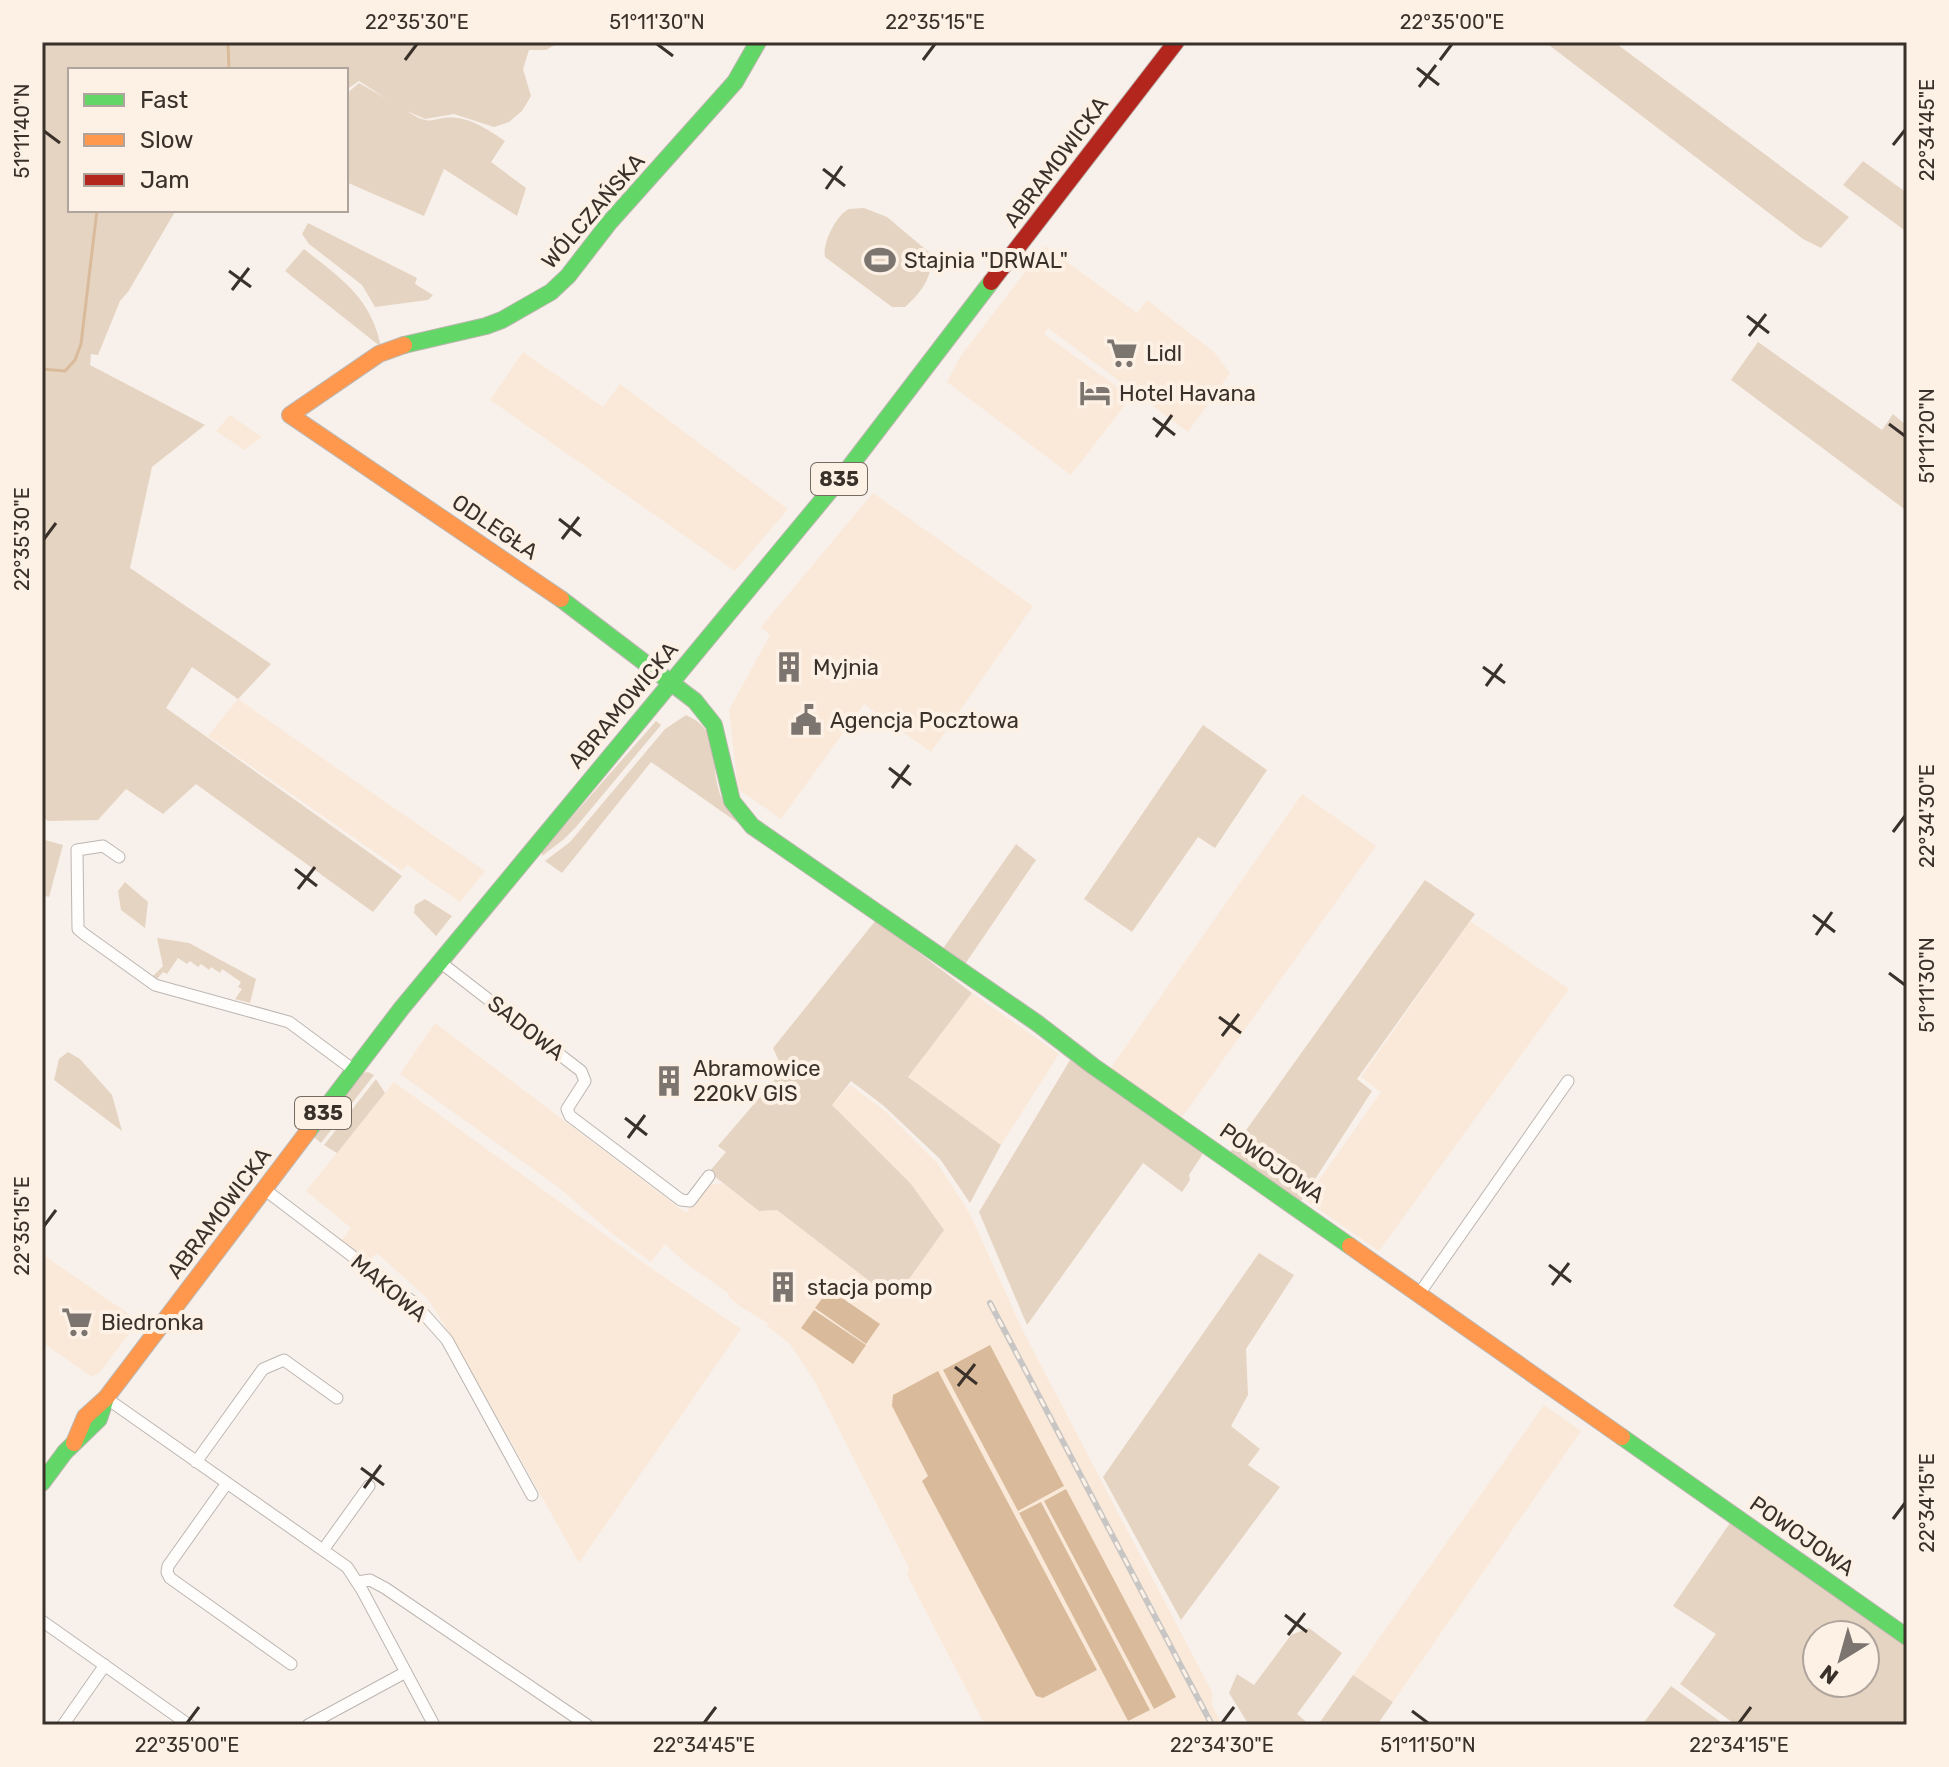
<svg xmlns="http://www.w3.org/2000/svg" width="1949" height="1767" font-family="Rubik,sans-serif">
	<rect width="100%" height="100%" fill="#f8f1eb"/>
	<path fill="#fae9d9" d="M 1045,246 L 1137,313 L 1147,300 L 1214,352 L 1230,373 L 1188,432 L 1048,328 L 1044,334 L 1131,397 L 1071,475 L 947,382 L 960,357 Z
		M 523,352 L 603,407 L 620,384 L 788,509 L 735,571 L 490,400 Z
		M 230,415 L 262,437 L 244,450 L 216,431 Z
		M 873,493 L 1033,606 L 931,752 L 864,704 L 781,819 L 738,789 L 729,710 L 770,635 L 761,627 Z
		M 238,699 L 325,760 L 485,871 L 460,902 L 407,865 L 402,871 L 208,736 Z
		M 1302,794 L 1376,846 L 1180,1120 L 1110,1069 Z
		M 1470,921 L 1569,989 L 1379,1251 L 1305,1200 L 1381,1092 L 1361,1077 Z
		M 972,993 L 1059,1054 L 1001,1145 L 907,1077 Z
		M 435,1023 L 686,1213 L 708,1185 L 723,1183 L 759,1211 L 777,1209 L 894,1300 L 911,1184 L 832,1105 L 850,1085 L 885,1111 L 938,1164 L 970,1214 L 1023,1331 L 1212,1692 L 1212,1705 L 1222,1725 L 985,1725 L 907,1575 L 909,1568 L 814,1380 L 790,1344 L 767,1326 L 768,1323 L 741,1307 L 729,1297 L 728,1293 L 684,1262 L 665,1244 L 651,1262 L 614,1235 L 558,1187 L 400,1074 Z
		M 394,1082 L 648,1266 L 741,1329 L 579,1563 L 459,1349 L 428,1299 L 377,1253 L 368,1262 L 341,1241 L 351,1228 L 306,1191 Z
		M 42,1254 L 139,1321 L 100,1372 L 92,1377 L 42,1342 Z
		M 1544,1405 L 1581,1431 L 1393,1702 L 1353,1675 Z"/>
	<path fill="#e6d4c2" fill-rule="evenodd" d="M 42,42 L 560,42 L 546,50 L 529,50 L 523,69 L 531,96 L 522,111 L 509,122 L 494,127 L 454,114 L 425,119 L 407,111 C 433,129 432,115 457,118 C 472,119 492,132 505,141 L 491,162 L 526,188 L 517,216 L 444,169 L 424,216 L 346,182 L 346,94 L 359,83 L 387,99 L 359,81 L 346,90 L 346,70 L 70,70 L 70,210 L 176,210 L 128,292 L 120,301 L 98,355 L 91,354 L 90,365 L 205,425 L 152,467 L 130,568 L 271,664 L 238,699 L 192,667 L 166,708 L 402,876 L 373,912 L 196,784 L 163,814 L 126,789 L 98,820 L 48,821 L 42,816 Z
		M 1545,42 L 1614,42 L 1849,217 L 1821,248 L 1803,239 Z
		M 1863,161 L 1907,193 L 1907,232 L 1843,185 Z
		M 864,208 L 887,217 L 931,254 C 933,277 922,292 905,307 L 892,307 L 825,257 C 822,244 836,215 849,209 C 850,209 863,208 864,208 Z
		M 308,223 L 417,278 L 415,284 L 433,295 L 428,300 L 375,307 L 362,285 L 309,244 L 302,234 Z
		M 304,249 C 341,279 371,297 381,347 L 285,271 Z
		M 1758,342 L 1882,430 L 1893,414 L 1907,426 L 1907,511 L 1731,380 Z
		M 686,715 C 726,733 707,766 722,799 C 726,809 735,817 741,825 L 651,762 L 562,873 L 545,861 L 570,842 L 665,729 Z
		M 656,721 L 661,725 L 576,827 L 564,839 L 542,856 L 542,851 Z
		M 1203,725 L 1267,770 L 1215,848 L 1198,837 L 1132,932 L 1084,899 Z
		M 45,840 L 63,845 L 49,897 L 42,895 L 42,851 Z
		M 1016,844 L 1036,860 L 963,967 L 942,950 Z
		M 1425,880 L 1475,914 L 1357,1079 L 1372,1091 L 1299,1204 L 1229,1154 Z
		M 125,882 L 148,902 L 145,928 L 121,910 L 118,891 Z
		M 425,899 L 452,916 L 436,936 L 414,913 L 415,905 Z
		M 876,920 L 972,993 L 908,1077 L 1001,1145 L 970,1203 L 940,1159 L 884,1106 L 851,1081 L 832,1105 L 911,1184 L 944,1230 L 894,1300 L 777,1210 L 759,1211 L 709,1172 L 726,1152 L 718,1146 L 783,1070 L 773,1048 Z
		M 157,938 L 189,943 L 256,979 L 250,1003 L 235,999 L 242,989 L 238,987 L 241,982 L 222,969 L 220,973 L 211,967 L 209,970 L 201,964 L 198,967 L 190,961 L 187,964 L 178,958 L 167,974 L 163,972 L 157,979 L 153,976 L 163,966 Z
		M 68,1052 L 80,1059 L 112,1095 L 122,1131 L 54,1080 L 59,1059 Z
		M 1070,1060 L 1204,1152 L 1189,1175 L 1190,1180 L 1182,1192 L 1143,1163 L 1027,1325 L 979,1212 Z
		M 368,1072 L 374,1075 L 321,1143 L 314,1137 L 363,1073 Z
		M 376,1079 L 385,1093 L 337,1153 L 324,1145 Z
		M 1259,1253 L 1294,1275 L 1246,1349 L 1248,1395 L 1231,1426 L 1260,1449 L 1248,1465 L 1280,1487 L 1181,1620 L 1103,1477 Z
		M 1732,1520 L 1907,1646 L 1907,1725 L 1736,1725 L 1680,1684 L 1716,1634 L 1673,1606 ZM 1817,1635 L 1865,1635 L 1865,1683 L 1817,1683 Z
		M 1309,1628 L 1342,1653 L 1297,1714 L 1310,1725 L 1249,1725 L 1229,1693 L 1237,1674 L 1254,1685 L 1291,1635 Z
		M 1353,1675 L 1393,1702 L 1377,1725 L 1318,1725 Z
		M 1671,1686 L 1725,1725 L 1642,1725 Z"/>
	<path fill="#d9bb9c" d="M 829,1289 L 880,1324 L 866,1344 L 815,1308 Z
		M 814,1310 L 866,1345 L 853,1364 L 801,1328 Z
		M 990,1345 L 1064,1486 L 1018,1511 L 943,1370 Z
		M 938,1371 L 1097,1670 L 1043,1698 L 1036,1696 L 922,1481 L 928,1476 L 892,1406 L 893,1395 Z
		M 1066,1489 L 1176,1697 L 1154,1709 L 1044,1501 Z
		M 1041,1502 L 1150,1710 L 1128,1721 L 1019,1513 Z"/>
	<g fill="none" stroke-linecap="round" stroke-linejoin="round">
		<path stroke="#d9bb9c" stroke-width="3" d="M 228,42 L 229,70
			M 42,369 L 65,371 L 75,360 L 81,344 L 97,210"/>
		<defs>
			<path id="street" d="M 119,857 L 103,846 L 77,850 L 78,929 L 84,934 L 155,985 L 289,1022 L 355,1071
				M 440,962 L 581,1071 L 585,1081 L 567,1109 L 570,1116 L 681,1200 L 690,1201 L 709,1176
				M 264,1189 L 414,1303 L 447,1340 L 532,1495
				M 1419,1294 L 1568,1081
				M 106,1398 L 347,1567 L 362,1590 L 434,1725
				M 196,1462 L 263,1369 L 284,1360 L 337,1398
				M 227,1483 L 168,1566 L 167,1572 L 170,1578 L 291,1664
				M 323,1550 L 369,1486
				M 358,1582 L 370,1580 L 385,1588 L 587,1725
				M 42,1621 L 189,1725
				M 63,1725 L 105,1665
				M 308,1725 L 406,1672"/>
			<path id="fast" d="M 404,345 L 486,326 L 502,320 L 551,292 L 568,276 L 609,223 L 735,82 L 758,42
				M 561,599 L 695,701 L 714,725 L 732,801 L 752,826 L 1037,1023 L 1093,1066 L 1350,1246
				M 309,1130 L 401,1009 L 848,469 L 991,282
				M 1622,1437 L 1907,1637
				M 42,1483 L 65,1452 L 99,1419 L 106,1398"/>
			<path id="slow" d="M 404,345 L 379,354 L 290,415 L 561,599
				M 1350,1246 L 1622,1437
				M 74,1443 L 85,1417 L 106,1398 L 309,1130"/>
			<path id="jam" d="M 991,282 L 1176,42"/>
		</defs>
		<use href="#street" stroke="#bdb6b0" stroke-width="13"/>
		<use href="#fast" stroke="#bdb6b0" stroke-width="18"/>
		<use href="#slow" stroke="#bdb6b0" stroke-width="18"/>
		<use href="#jam" stroke="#bdb6b0" stroke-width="18"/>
		<use href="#street" stroke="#fefdfc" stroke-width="11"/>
		<use href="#fast" stroke="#63d668" stroke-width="16"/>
		<use href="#slow" stroke="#ff974d" stroke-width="16"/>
		<use href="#jam" stroke="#b3261e" stroke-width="16"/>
		<defs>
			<path id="rail" d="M 990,1303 L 1212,1725"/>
		</defs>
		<use href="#rail" stroke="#c8c6c4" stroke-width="6"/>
		<use href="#rail" stroke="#fdf1e6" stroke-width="3" stroke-dasharray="9" stroke-linecap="butt"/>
	</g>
	<path fill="none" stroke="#39312a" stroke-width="3" d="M 657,44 L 673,56M 405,60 L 417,44M 923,60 L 935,44M 1440,60 L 1452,44M 1417,68 L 1439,85M 1419,87 L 1436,65M 44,131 L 60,143M 1893,145 L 1905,130M 823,169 L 845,186M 826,189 L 842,166M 229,271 L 251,287M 232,290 L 249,268M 1747,316 L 1769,333M 1749,336 L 1766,314M 1153,418 L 1175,435M 1889,424 L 1905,436M 1156,437 L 1172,415M 559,519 L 581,536M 44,539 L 56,523M 562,539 L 579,517M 1483,667 L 1505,683M 1486,686 L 1502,664M 889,768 L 911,785M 892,788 L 909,765M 1893,832 L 1905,816M 295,869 L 317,886M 298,889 L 315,867M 1813,915 L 1835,932M 1816,935 L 1832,912M 1889,973 L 1905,985M 1219,1017 L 1241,1033M 1222,1036 L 1239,1014M 625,1118 L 647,1135M 628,1138 L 645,1115M 44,1226 L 56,1210M 1549,1265 L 1571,1282M 1552,1285 L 1569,1263M 955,1367 L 977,1384M 958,1386 L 975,1364M 361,1468 L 384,1485M 364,1488 L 381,1465M 1893,1519 L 1905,1503M 1285,1615 L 1307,1632M 1288,1635 L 1305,1613M 1412,1711 L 1428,1723M 187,1723 L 199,1707M 704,1723 L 716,1707M 1222,1723 L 1234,1707M 1739,1723 L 1751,1707"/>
	<defs>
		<symbol id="stadium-bare" viewBox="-9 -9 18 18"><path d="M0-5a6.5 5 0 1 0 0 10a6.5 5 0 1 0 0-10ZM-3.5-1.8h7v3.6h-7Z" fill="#7c746e" stroke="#fdf1e6" stroke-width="2.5" paint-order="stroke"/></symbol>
		<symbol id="supermarket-bare" viewBox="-9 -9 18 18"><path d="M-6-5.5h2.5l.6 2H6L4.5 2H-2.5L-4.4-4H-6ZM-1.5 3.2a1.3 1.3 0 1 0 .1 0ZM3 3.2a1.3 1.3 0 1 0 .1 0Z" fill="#7c746e" stroke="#fdf1e6" stroke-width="2.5" paint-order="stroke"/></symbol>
		<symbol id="hotel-bare" viewBox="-9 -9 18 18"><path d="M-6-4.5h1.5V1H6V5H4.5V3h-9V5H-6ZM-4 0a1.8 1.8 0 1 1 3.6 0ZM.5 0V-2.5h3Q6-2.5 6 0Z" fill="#7c746e" stroke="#fdf1e6" stroke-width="2.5" paint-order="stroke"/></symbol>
		<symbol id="building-bare" viewBox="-9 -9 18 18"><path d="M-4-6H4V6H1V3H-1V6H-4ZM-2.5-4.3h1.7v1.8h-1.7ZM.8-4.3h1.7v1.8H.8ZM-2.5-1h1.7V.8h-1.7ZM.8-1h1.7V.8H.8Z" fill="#7c746e" stroke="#fdf1e6" stroke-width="2.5" paint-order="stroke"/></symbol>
		<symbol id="civic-bare" viewBox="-9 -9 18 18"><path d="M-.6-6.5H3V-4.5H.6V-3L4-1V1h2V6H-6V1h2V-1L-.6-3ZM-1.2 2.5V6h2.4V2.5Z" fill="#7c746e" stroke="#fdf1e6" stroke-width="2.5" paint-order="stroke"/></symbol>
	</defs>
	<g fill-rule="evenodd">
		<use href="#stadium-bare" x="858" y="238" width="44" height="44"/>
		<use href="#supermarket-bare" x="1100" y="331" width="44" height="44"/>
		<use href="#hotel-bare" x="1073" y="371" width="44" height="44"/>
		<use href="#building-bare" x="767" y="645" width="44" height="44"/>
		<use href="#civic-bare" x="784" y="698" width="44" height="44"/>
		<use href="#building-bare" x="647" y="1059" width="44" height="44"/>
		<use href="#building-bare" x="761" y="1265" width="44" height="44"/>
		<use href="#supermarket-bare" x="55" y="1300" width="44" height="44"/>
	</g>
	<g text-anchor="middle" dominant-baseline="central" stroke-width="8" stroke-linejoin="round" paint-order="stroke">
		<g fill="#fdf1e6" stroke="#746b62" stroke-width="2">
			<rect x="811" y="463" width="56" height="32" rx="6"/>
			<rect x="295" y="1097" width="56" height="32" rx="6"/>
		</g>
		<g font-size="20" font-weight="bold" fill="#39312a">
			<text x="839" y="479">835</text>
			<text x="323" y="1113">835</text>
		</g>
		<g font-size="22" fill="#39312a" stroke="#fdf1e6">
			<text transform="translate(1056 162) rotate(-53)">ABRAMOWICKA</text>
			<text transform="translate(593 211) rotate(-49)">WÓLCZAŃSKA</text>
			<text transform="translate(495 527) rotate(34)">ODLEGŁA</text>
			<text transform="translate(623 705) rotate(-50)">ABRAMOWICKA</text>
			<text transform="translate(526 1028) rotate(38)">SADOWA</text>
			<text transform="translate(1272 1163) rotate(35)">POWOJOWA</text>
			<text transform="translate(219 1213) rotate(-53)">ABRAMOWICKA</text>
			<text transform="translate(389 1288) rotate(40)">MAKOWA</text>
			<text transform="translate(1802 1536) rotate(35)">POWOJOWA</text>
		</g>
		<g font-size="22" fill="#39312a" stroke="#fdf1e6" text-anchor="start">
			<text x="904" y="260">Stajnia "DRWAL"</text>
			<text x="1146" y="353">Lidl</text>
			<text x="1119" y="393">Hotel Havana</text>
			<text x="813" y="667">Myjnia</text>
			<text x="830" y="720">Agencja Pocztowa</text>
			<text x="693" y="1068">Abramowice<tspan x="693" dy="25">220kV GIS</tspan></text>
			<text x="807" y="1287">stacja pomp</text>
			<text x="101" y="1322">Biedronka</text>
		</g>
	</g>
	<rect width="1949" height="1767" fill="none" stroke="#fdf1e6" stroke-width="88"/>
	<rect x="68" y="68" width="280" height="144" fill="#fdf1e6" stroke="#afa49b" stroke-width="2"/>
	<rect x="84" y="94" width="40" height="12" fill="#63d668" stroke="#afa49b" stroke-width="2"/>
	<text x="140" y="108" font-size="24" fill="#39312a">Fast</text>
	<rect x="84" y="134" width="40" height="12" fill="#ff974d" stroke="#afa49b" stroke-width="2"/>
	<text x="140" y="148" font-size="24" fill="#39312a">Slow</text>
	<rect x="84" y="174" width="40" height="12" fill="#b3261e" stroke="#afa49b" stroke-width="2"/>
	<text x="140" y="188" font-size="24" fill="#39312a">Jam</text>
	<g transform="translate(1841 1659) rotate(217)"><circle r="38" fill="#fdf1e6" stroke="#afa49b" stroke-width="2"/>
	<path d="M0-6L14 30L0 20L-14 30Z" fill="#7c746e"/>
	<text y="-12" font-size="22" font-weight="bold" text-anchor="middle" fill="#39312a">N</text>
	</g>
	<rect x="44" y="44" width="1861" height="1679" fill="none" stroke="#39312a" stroke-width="3"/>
	<g font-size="20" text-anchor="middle" fill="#39312a">
		<text x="417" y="29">22°35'30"E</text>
		<text x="657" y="29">51°11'30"N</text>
		<text x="935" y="29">22°35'15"E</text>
		<text x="1452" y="29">22°35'00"E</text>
		<text transform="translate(1927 130) rotate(-90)" y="7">22°34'45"E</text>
		<text transform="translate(22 131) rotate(-90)" y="7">51°11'40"N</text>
		<text transform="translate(1927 436) rotate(-90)" y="7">51°11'20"N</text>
		<text transform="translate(22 539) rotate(-90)" y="7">22°35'30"E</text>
		<text transform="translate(1927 816) rotate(-90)" y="7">22°34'30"E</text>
		<text transform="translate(1927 985) rotate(-90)" y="7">51°11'30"N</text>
		<text transform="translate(22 1226) rotate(-90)" y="7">22°35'15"E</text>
		<text transform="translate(1927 1503) rotate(-90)" y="7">22°34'15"E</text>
		<text x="187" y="1752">22°35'00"E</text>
		<text x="704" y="1752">22°34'45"E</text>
		<text x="1222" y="1752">22°34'30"E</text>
		<text x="1428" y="1752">51°11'50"N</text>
		<text x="1739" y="1752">22°34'15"E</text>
	</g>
</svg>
